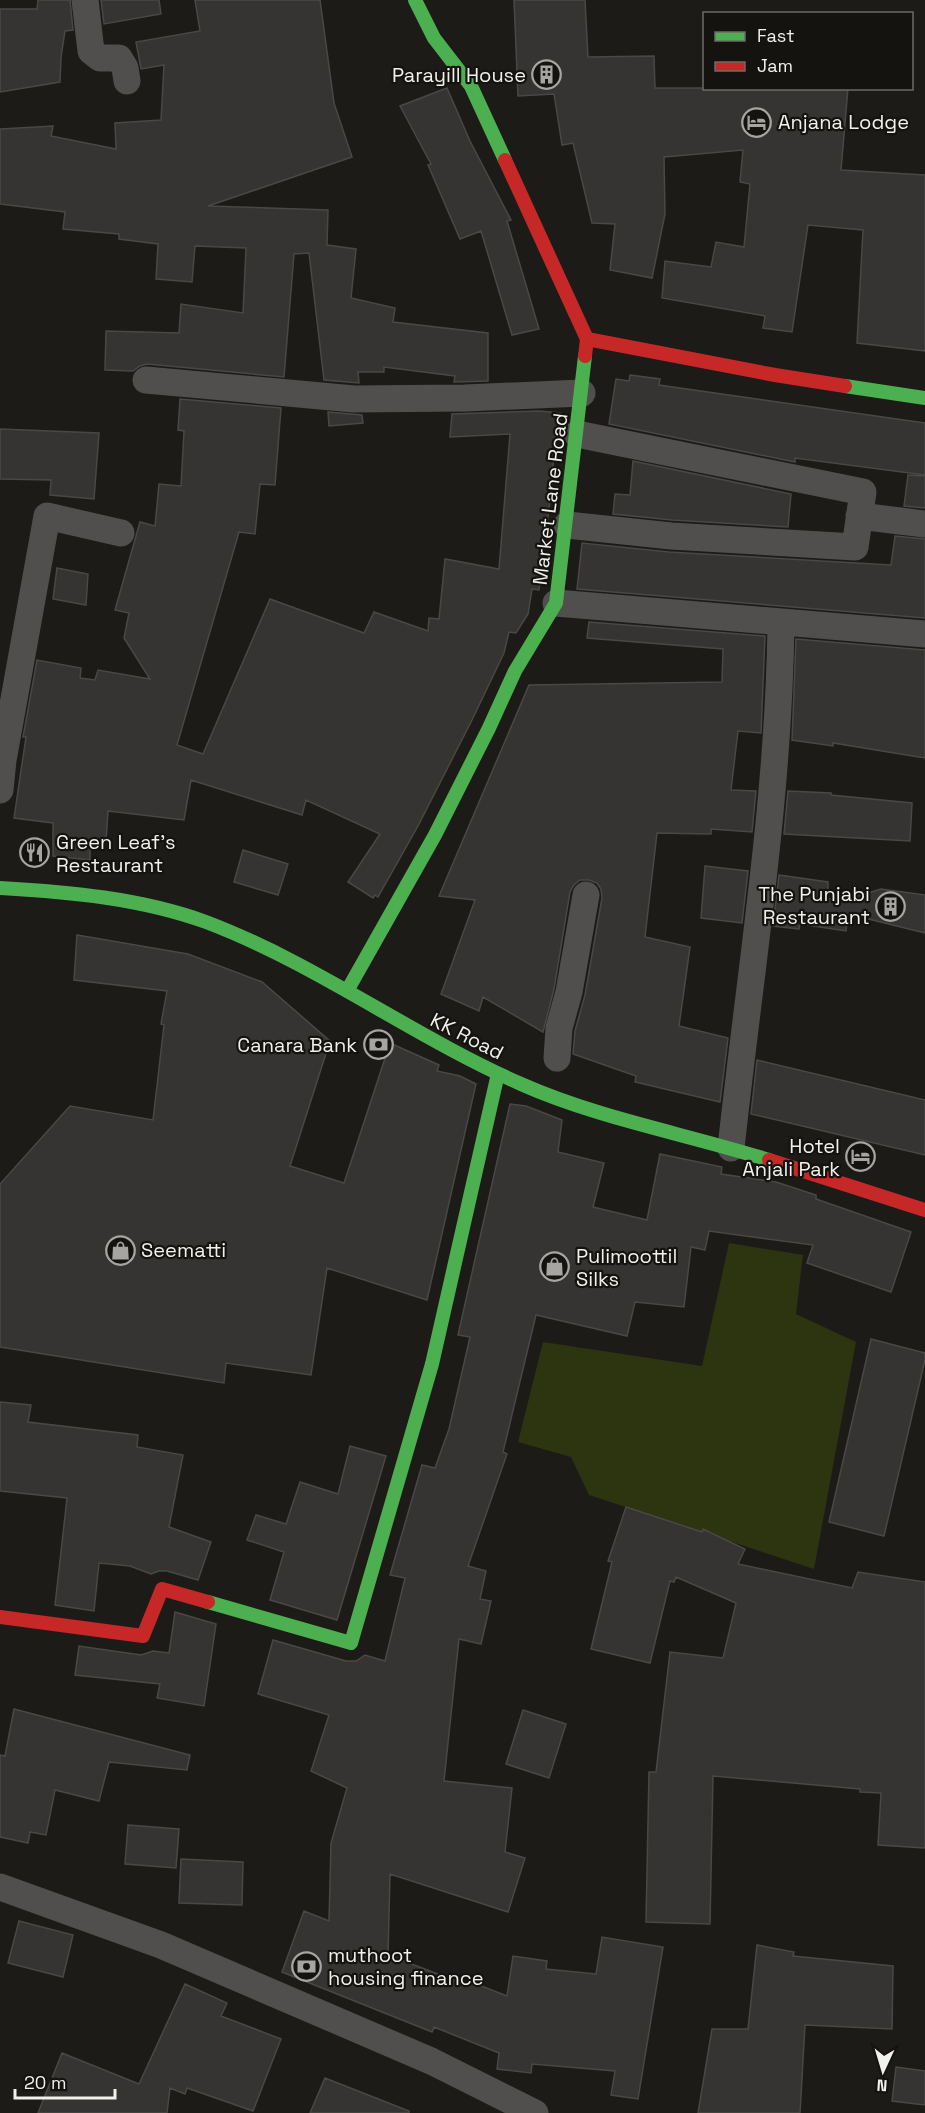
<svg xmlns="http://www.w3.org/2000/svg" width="925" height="2113" font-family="'Space Grotesk',sans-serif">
	<rect width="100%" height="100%" fill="#1c1b18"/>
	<path fill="#2d3410" d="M 729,1243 L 803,1255 L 796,1314 L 856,1342 L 814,1569 L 589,1495 L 571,1457 L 518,1442 L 543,1342 L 702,1366 Z"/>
	<path fill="#353432" stroke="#4a4846" stroke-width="1.5" d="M 38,0 L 70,0 L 73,30 L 65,31 L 61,57 L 60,82 L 0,92 L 0,9 L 37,9 Z
		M 101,0 L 159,0 L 161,14 L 104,24 Z
		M 195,0 L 320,0 L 334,103 L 352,157 L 208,206 L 328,210 L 327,245 L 356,249 L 351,298 L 395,308 L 393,322 L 488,333 L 488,381 L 454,382 L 455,376 L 384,367 L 384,372 L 358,372 L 359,383 L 324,380 L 309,253 L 294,254 L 284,377 L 147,364 L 140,366 L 133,371 L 105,370 L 106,331 L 179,333 L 181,304 L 243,313 L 246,248 L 195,246 L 192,282 L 156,279 L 158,244 L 119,239 L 119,234 L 63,229 L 65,212 L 0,204 L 0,129 L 53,126 L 51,136 L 116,149 L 115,123 L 161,120 L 164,65 L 141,69 L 136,42 L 200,31 Z
		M 514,0 L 585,0 L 588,57 L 654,56 L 655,88 L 848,88 L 841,170 L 925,175 L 925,351 L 857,343 L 863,230 L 808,225 L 792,332 L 763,328 L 765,316 L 662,298 L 665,261 L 711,267 L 716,242 L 744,247 L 750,184 L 740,182 L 743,150 L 664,157 L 665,214 L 652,278 L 610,270 L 615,224 L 592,223 L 573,143 L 562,145 L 554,94 L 518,96 Z
		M 447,88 L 470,141 L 511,220 L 507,221 L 539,329 L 512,335 L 481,231 L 460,239 L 428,165 L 431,164 L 400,106 Z
		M 630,375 L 660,379 L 659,385 L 925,423 L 925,475 L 795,458 L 795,462 L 609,424 L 616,379 L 629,381 Z
		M 180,399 L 281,408 L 275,485 L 260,484 L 255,534 L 239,532 L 177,745 L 203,754 L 270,599 L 364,633 L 374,612 L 428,631 L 429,618 L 439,619 L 445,559 L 499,569 L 510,434 L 450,437 L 452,414 L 539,411 L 561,413 L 558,433 L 555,433 L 552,484 L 539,590 L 532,589 L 528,614 L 516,633 L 509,632 L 504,653 L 472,720 L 418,826 L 378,897 L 375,895 L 373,898 L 348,882 L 380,834 L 306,800 L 302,815 L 191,780 L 184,820 L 108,811 L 106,841 L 90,839 L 90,860 L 53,856 L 53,823 L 14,818 L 26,737 L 23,737 L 37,660 L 81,668 L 80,678 L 95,680 L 98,670 L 150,679 L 124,638 L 129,613 L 115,610 L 140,522 L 155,526 L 159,484 L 181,486 L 184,431 L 178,430 Z
		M 328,412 L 362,415 L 363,423 L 329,426 Z
		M 0,429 L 99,433 L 94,499 L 50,495 L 51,480 L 0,479 Z
		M 633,461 L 791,494 L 788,527 L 672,520 L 613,514 L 615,494 L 630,495 Z
		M 908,475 L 925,476 L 925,508 L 904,506 Z
		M 895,536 L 925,539 L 925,618 L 577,589 L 582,543 L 669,552 L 891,565 Z
		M 57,568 L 88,574 L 86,605 L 53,599 Z
		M 589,622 L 765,636 L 761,733 L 738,731 L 731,790 L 756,791 L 752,832 L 711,829 L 711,834 L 657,833 L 645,937 L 690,947 L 679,1026 L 728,1038 L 720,1102 L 635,1082 L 636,1076 L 573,1054 L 575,1031 L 585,995 L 602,898 L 601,889 L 597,883 L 589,880 L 580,880 L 574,885 L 570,892 L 554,989 L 543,1032 L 483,997 L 479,1011 L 441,994 L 475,900 L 439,896 L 529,685 L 722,682 L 723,649 L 587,638 Z
		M 796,639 L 925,650 L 925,758 L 833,743 L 833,746 L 792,740 Z
		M 788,791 L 831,793 L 831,795 L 912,803 L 910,841 L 784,834 Z
		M 243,850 L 288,864 L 278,895 L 234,882 Z
		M 705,866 L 748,871 L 742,923 L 701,918 Z
		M 779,875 L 828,882 L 828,899 L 868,893 L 881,889 L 925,895 L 925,933 L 848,914 L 846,931 L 800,924 L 799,929 L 773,926 Z
		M 77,935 L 188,954 L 262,982 L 330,1041 L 290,1166 L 344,1183 L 390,1043 L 439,1065 L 437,1071 L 460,1076 L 476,1084 L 427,1300 L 327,1268 L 311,1375 L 226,1363 L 224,1383 L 0,1347 L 0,1184 L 70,1106 L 153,1120 L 164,1025 L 161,1024 L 167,991 L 74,980 Z
		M 757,1060 L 925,1100 L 925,1155 L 751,1114 Z
		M 510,1104 L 526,1106 L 562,1120 L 558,1152 L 604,1163 L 593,1207 L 647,1220 L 660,1154 L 722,1167 L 721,1174 L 776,1182 L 816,1195 L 816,1199 L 911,1232 L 891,1292 L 807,1263 L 813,1245 L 709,1231 L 705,1250 L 691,1247 L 684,1307 L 635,1302 L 627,1336 L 536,1315 L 503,1452 L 507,1454 L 468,1566 L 486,1571 L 480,1599 L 491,1601 L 481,1644 L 459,1639 L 444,1781 L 512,1788 L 505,1852 L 525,1858 L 508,1912 L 390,1874 L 388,1955 L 469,1986 L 471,1982 L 507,1996 L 513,1956 L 547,1961 L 546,1969 L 596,1974 L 602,1937 L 663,1947 L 638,2099 L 611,2095 L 615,2071 L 532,2064 L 531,2073 L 497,2069 L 499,2053 L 434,2027 L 432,2032 L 282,1972 L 304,1911 L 329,1921 L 331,1843 L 347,1788 L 311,1771 L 329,1715 L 258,1694 L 273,1640 L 346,1661 L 356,1661 L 365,1655 L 385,1661 L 405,1578 L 390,1575 L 422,1465 L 435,1468 L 449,1429 L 470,1337 L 458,1335 Z
		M 871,1339 L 925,1353 L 925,1360 L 884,1536 L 829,1522 Z
		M 0,1402 L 31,1405 L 28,1422 L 138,1435 L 137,1447 L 183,1455 L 169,1527 L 211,1542 L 198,1580 L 167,1571 L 159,1571 L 151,1574 L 130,1566 L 99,1563 L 94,1611 L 55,1605 L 67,1498 L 0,1491 Z
		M 350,1446 L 386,1456 L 337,1620 L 270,1600 L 284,1552 L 247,1540 L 256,1515 L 286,1524 L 300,1482 L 338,1494 Z
		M 626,1507 L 702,1532 L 703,1529 L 745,1549 L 738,1564 L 852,1588 L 858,1572 L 925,1582 L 925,1848 L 878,1845 L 881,1793 L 860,1792 L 860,1789 L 713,1776 L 710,1924 L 646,1922 L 649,1772 L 656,1772 L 670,1652 L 723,1658 L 736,1603 L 676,1577 L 674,1582 L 670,1581 L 650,1663 L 591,1649 L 612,1562 L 608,1561 Z
		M 175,1612 L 216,1624 L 204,1706 L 157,1698 L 160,1684 L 75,1675 L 79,1646 L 141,1655 L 153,1651 L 169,1653 Z
		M 14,1709 L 190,1755 L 187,1770 L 109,1762 L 99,1801 L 55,1790 L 46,1835 L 30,1832 L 28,1843 L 0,1837 L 0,1755 L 5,1756 Z
		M 523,1710 L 566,1724 L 549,1778 L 506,1764 Z
		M 128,1825 L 179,1829 L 176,1868 L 125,1864 Z
		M 181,1859 L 243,1862 L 242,1905 L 179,1903 Z
		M 19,1921 L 73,1935 L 63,1977 L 8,1963 Z
		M 757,1945 L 794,1952 L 793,1956 L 893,1966 L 892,2029 L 805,2025 L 800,2113 L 698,2113 L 712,2029 L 748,2029 Z
		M 185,1984 L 227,2003 L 221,2016 L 281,2039 L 253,2111 L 187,2088 L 185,2094 L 170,2088 L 167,2113 L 38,2113 L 62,2053 L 139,2084 Z
		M 896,2067 L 925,2071 L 925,2105 L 892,2101 Z
		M 325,2078 L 409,2111 L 409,2113 L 310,2113 Z"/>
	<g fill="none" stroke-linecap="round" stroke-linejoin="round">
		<path stroke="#504f4e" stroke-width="27" d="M 85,0 L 91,51 L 100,58 L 119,58 L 125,68 L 127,81
			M 146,380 L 354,399 L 465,398 L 582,393
			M 859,516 L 925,524
			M 567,525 L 671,536 L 855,547 L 863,492 L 577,434
			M 556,603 L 925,634
			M 0,790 L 3,760 L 47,516 L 121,533
			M 557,1058 L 559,1028 L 569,992 L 586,895
			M 731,1148 C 750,972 779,799 781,622
			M 0,1887 L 161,1945 L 431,2061 L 535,2113"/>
		<path stroke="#4caf50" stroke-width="14" d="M 415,0 L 434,38 L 471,86 L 505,160
			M 845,386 L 925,398
			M 0,888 C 69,892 140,898 206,922 C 317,964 412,1036 521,1084 C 600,1119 687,1134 769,1160
			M 347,991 L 435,835 L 489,728 L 515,671 L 556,603 L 585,356
			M 208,1602 L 351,1643 L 432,1364 L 497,1078"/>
		<path stroke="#c62828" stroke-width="14" d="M 505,160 L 587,339 L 585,356
			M 587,339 L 775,375 L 845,386
			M 769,1160 L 925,1210
			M 0,1617 L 143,1636 L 162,1589 L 208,1602"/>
	</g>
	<defs>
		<symbol id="building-ring" viewBox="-11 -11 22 22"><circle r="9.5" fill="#14130f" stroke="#a6a5a2" stroke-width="1.5"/><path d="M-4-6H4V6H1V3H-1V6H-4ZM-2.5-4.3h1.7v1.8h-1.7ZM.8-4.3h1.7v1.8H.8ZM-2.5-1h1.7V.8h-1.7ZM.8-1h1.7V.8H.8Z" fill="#a6a5a2"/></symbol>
		<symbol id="hotel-ring" viewBox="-11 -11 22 22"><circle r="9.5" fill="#14130f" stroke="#a6a5a2" stroke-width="1.5"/><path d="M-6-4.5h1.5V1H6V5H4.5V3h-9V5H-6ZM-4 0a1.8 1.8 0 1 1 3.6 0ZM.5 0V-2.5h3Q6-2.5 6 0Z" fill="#a6a5a2"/></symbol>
		<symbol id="restaurant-ring" viewBox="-11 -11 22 22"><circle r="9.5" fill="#14130f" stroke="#a6a5a2" stroke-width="1.5"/><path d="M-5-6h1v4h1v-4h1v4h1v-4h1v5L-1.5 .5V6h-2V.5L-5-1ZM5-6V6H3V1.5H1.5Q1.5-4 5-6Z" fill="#a6a5a2"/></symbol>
		<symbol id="bank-ring" viewBox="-11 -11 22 22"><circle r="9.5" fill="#14130f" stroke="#a6a5a2" stroke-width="1.5"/><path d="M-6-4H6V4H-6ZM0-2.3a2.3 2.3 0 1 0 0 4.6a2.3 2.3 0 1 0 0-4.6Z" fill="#a6a5a2"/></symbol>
		<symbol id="shop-ring" viewBox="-11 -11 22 22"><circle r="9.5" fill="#14130f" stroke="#a6a5a2" stroke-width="1.5"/><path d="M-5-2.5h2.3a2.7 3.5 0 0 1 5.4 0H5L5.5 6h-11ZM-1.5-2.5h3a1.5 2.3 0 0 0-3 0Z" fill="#a6a5a2"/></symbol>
	</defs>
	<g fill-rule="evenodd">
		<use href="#building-ring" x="530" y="58" width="33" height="33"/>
		<use href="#hotel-ring" x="740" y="106" width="33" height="33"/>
		<use href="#restaurant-ring" x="18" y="836" width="33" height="33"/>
		<use href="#building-ring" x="874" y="890" width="33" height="33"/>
		<use href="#bank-ring" x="362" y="1028" width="33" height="33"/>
		<use href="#hotel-ring" x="844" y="1140" width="33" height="33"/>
		<use href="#shop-ring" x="104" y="1234" width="33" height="33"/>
		<use href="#shop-ring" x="538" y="1250" width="33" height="33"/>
		<use href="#bank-ring" x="290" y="1950" width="33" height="33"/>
	</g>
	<g text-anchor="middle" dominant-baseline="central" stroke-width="4.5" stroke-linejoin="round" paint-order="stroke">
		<g font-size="20" fill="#f0f0ec" stroke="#14130f" text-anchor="start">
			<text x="526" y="75" text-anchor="end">Parayill House</text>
			<text x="778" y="122">Anjana Lodge</text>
			<text x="56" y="842">Green Leaf's<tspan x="56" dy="23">Restaurant</tspan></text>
			<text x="870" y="894" text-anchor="end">The Punjabi<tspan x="870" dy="23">Restaurant</tspan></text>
			<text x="357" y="1045" text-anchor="end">Canara Bank</text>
			<text x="840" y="1146" text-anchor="end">Hotel<tspan x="840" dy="23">Anjali Park</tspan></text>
			<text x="141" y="1250">Seematti</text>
			<text x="576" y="1256">Pulimoottil<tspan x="576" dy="23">Silks</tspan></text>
			<text x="328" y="1955">muthoot<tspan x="328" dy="23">housing finance</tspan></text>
		</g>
		<g font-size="20" fill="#f0f0ec" stroke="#14130f">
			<text transform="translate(550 499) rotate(-83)">Market Lane Road</text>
			<text transform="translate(467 1036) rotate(27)">KK Road</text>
		</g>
	</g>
	<rect x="703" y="12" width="210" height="78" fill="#14130f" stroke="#6c6b67" stroke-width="1.5"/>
	<rect x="715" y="32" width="30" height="9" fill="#4caf50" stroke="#6c6b67" stroke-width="1.5"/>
	<text x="757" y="42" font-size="18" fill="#f0f0ec">Fast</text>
	<rect x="715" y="62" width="30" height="9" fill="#c62828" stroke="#6c6b67" stroke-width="1.5"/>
	<text x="757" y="72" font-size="18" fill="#f0f0ec">Jam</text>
	<g transform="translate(883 2071) rotate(184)" stroke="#14130f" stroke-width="4.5" paint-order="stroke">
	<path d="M0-4.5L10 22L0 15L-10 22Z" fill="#f0f0ec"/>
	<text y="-9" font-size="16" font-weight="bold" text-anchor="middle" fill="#f0f0ec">N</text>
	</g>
	<path d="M15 2089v9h100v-9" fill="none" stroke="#f0f0ec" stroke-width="3"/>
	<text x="24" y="2089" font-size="18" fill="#f0f0ec" stroke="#14130f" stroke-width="4.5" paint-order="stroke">20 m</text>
</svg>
